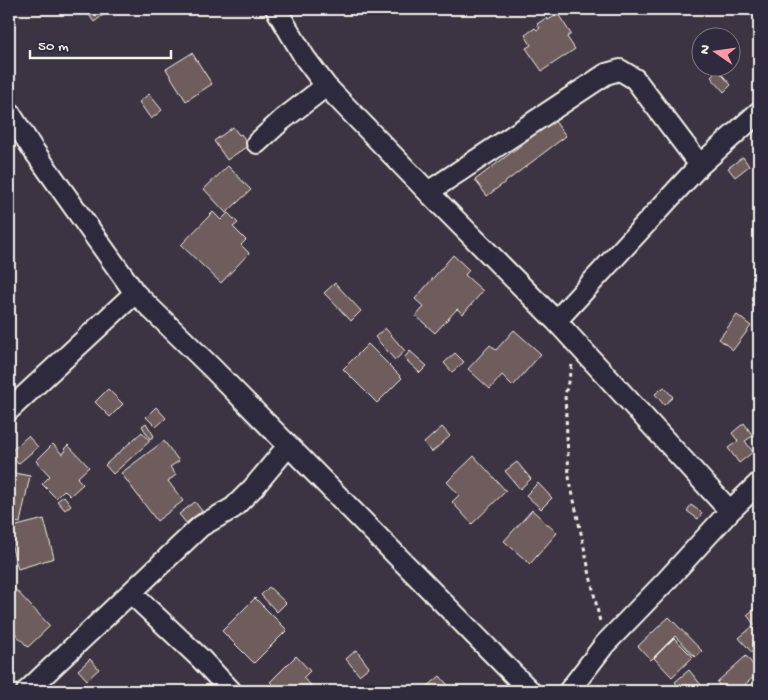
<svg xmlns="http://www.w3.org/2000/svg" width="768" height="700" font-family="'Gochi Hand',sans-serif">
	<rect width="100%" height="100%" fill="#3c3443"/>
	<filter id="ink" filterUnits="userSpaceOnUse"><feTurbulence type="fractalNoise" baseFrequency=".02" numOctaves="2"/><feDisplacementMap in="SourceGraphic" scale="10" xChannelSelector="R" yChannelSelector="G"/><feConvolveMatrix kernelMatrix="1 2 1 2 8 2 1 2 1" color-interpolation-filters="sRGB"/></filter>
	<g filter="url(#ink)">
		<path fill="#6e5d5b" stroke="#f4f1e8" d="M 91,9 L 102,9 L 106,13 L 94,22 L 87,12 Z
			M 585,9 L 600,9 L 588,15 Z
			M 558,14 L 571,34 L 567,37 L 575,49 L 542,71 L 526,48 L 531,45 L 525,35 L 535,28 L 537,30 L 540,28 L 537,24 L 546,18 L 548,20 Z
			M 192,53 L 212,84 L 186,101 L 166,69 Z
			M 718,70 L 731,85 L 724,92 L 711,77 Z
			M 149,94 L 162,110 L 151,119 L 139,102 Z
			M 554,120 L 566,136 L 487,196 L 475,180 Z
			M 233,127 L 239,135 L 241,134 L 249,145 L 227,160 L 214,141 Z
			M 743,157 L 749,166 L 735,177 L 728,168 Z
			M 228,166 L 251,190 L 226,213 L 204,189 Z
			M 213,212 L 221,220 L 228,213 L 238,223 L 233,227 L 246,240 L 241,245 L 249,253 L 221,283 L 181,245 Z
			M 453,255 L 469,270 L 465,275 L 483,291 L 463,314 L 457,309 L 435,333 L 416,316 L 424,307 L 415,299 Z
			M 335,283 L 361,311 L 351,321 L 324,293 Z
			M 737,315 L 751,326 L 733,350 L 719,339 Z
			M 385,328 L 405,351 L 395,360 L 375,337 Z
			M 514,330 L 541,354 L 513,386 L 502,375 L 490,389 L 468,369 L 490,345 L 496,350 Z
			M 368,344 L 402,378 L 377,403 L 343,369 Z
			M 410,351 L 427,366 L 420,373 L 404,358 Z
			M 455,353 L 464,362 L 452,372 L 444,363 Z
			M 664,387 L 673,397 L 664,405 L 655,394 Z
			M 108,389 L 123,404 L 110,417 L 95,402 Z
			M 156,407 L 166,418 L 156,427 L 146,417 Z
			M 146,423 L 154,436 L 150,439 L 142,426 Z
			M 744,423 L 753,436 L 745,441 L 753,452 L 739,463 L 728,448 L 738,441 L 732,433 Z
			M 442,427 L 450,436 L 432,452 L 424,443 Z
			M 142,432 L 150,441 L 113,474 L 105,465 Z
			M 28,436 L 38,447 L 18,464 L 9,453 Z
			M 164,441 L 179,461 L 170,467 L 176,475 L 168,481 L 183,501 L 157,521 L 121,473 Z
			M 53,444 L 62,454 L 66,451 L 64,449 L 68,445 L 89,467 L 77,478 L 83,484 L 70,496 L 64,490 L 56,498 L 42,484 L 50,476 L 36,461 Z
			M 474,456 L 506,491 L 472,524 L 452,502 L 459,495 L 447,482 Z
			M 517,462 L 531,479 L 520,489 L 505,471 Z
			M 9,472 L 30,476 L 20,523 L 9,521 Z
			M 538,483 L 552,498 L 541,509 L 526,495 Z
			M 64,496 L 71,505 L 65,510 L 57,501 Z
			M 195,502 L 202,511 L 186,523 L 179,514 Z
			M 691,505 L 702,513 L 698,519 L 687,511 Z
			M 532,510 L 557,533 L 530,564 L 504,541 Z
			M 44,519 L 54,558 L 18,569 L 9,537 L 9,528 Z
			M 13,587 L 50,626 L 28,647 L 9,627 L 9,592 Z
			M 269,587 L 286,603 L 277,612 L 261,595 Z
			M 255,598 L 287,630 L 254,663 L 222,631 Z
			M 759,605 L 759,631 L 747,615 Z
			M 669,617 L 702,651 L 695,657 L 675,636 L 651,660 L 638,646 Z
			M 752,627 L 759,635 L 759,654 L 756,657 L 739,638 Z
			M 674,638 L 693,657 L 672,677 L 654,658 Z
			M 356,650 L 369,667 L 359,675 L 346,659 Z
			M 296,656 L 310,671 L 303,678 L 311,685 L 305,691 L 280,691 L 270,682 Z
			M 746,656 L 759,672 L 738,691 L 715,691 L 720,686 L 717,682 Z
			M 90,659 L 99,669 L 87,680 L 78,670 Z
			M 689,670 L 706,691 L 682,691 L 675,682 Z
			M 440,676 L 453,691 L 422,691 Z"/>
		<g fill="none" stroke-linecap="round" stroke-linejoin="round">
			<defs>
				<path id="minor" d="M 276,9 L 305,58 L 326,86 L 428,192 L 556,321 L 730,511
					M 9,112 L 32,148 L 135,293 L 211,367 L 530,691
					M 257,143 L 282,120 L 326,86
					M 428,192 L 606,74 L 620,70 L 635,79 L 700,165
					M 556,321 L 700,165 L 759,112
					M 9,410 L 135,293
					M 131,593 L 200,658 L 231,691
					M 27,691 L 201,526 L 233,508 L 253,488 L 288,446
					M 569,691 L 605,644 L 666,581 L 730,511 L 759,483"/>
			</defs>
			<use href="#minor" stroke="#f4f1e8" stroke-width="24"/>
			<path stroke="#f4f1e8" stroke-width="3" stroke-dasharray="4 4" stroke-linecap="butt" d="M 572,365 L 565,395 L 569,477 L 600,622"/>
			<use href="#minor" stroke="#2f2a3d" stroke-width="20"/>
		</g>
	</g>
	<rect width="768" height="700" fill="none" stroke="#2f2a3d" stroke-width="30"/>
	<rect x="15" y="15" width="738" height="670" fill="none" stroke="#f4f1e8" stroke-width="2" filter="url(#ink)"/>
	<g transform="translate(716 52) rotate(283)"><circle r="24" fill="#2f2a3d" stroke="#7e7a81"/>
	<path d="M0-4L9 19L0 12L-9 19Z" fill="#ff9aa2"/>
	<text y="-8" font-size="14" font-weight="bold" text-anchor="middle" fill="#f4f1e8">N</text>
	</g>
	<path d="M30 50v8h141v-8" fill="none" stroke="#f4f1e8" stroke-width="2.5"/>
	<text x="38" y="50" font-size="15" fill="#f4f1e8" stroke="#2f2a3d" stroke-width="4" paint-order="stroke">50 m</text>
</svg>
